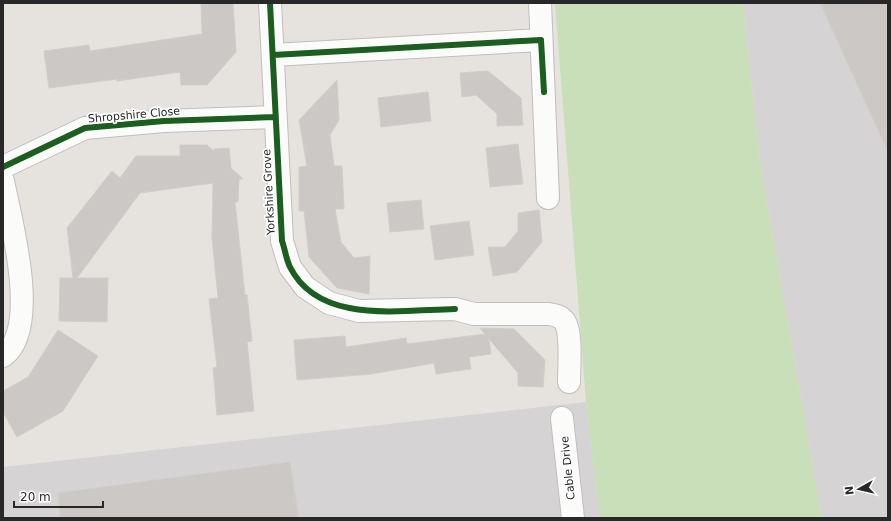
<svg xmlns="http://www.w3.org/2000/svg" width="891" height="521" font-family="'DejaVu Sans',sans-serif">
	<rect width="100%" height="100%" fill="#e6e2de"/>
	<path fill="#d6d3d5" d="M 743,3 L 888,3 L 888,518 L 822,518 L 760,162 Z
		M 586,402 L 600,518 L 3,518 L 3,467 Z"/>
	<path fill="#c8dfb9" d="M 555,3 L 743,3 L 760,162 L 822,518 L 600,518 L 586,402 Z"/>
	<path fill="#cbc8c5" stroke="#d1ceca" d="M 201,3 L 233,3 L 236,52 L 207,85 L 181,85 L 180,72 L 117,81 L 117,79 L 49,88 L 44,51 L 89,45 L 90,51 L 202,34 Z
		M 820,3 L 888,3 L 888,152 Z
		M 488,71 L 521,98 L 523,125 L 497,126 L 497,114 L 476,95 L 462,97 L 460,73 Z
		M 337,80 L 339,120 L 330,135 L 334,166 L 342,166 L 344,209 L 335,209 L 341,242 L 354,258 L 370,256 L 369,294 L 337,288 L 309,257 L 304,211 L 299,211 L 299,167 L 307,166 L 299,120 Z
		M 428,92 L 431,121 L 381,127 L 378,98 Z
		M 518,144 L 523,184 L 490,187 L 486,148 Z
		M 180,145 L 207,145 L 214,151 L 214,149 L 229,148 L 231,168 L 243,179 L 239,179 L 238,202 L 235,202 L 245,295 L 247,295 L 252,341 L 247,342 L 254,411 L 217,415 L 213,368 L 217,367 L 209,299 L 218,298 L 212,238 L 213,183 L 140,193 L 77,278 L 108,278 L 107,322 L 59,321 L 60,278 L 73,278 L 67,228 L 112,171 L 120,178 L 136,156 L 180,156 Z
		M 421,200 L 424,229 L 390,232 L 387,203 Z
		M 539,210 L 542,242 L 517,272 L 493,276 L 488,247 L 505,247 L 518,231 L 518,213 Z
		M 469,221 L 474,255 L 435,260 L 430,226 Z
		M 480,328 L 514,329 L 545,360 L 543,387 L 518,386 L 518,373 L 489,339 L 491,354 L 469,357 L 471,369 L 436,374 L 434,363 L 372,374 L 297,380 L 294,340 L 345,336 L 346,347 L 406,338 L 407,344 L 485,334 Z
		M 58,330 L 98,356 L 63,411 L 17,437 L 3,412 L 3,391 L 28,377 Z
		M 290,462 L 299,518 L 60,518 L 58,493 Z"/>
	<g fill="none" stroke-linecap="round" stroke-linejoin="round">
		<defs>
			<path id="minor" d="M 270,3 L 282,241 L 290,267 L 305,287 L 329,303 L 359,311 L 455,309 L 474,314 L 549,314 C 555,315 561,316 565,322 C 572,334 569,368 569,382
				M 540,3 L 548,198
				M 273,55 L 541,40
				M 3,167 L 85,128 L 164,121 L 274,117
				M 3,181 C 11,221 41,329 3,356
				M 562,418 L 573,518"/>
		</defs>
		<use href="#minor" stroke="#c0bebf" stroke-width="24"/>
		<use href="#minor" stroke="#fbfbfa" stroke-width="22"/>
		<defs>
			<path id="cycleway" d="M 270,3 L 282,241 C 285,249 286,259 290,267 C 319,325 401,310 455,309
				M 273,55 L 541,40 L 544,92
				M 3,167 L 85,128 L 164,121 L 274,117"/>
		</defs>
		<use href="#cycleway" stroke="#fff" stroke-width="8"/>
		<use href="#cycleway" stroke="#1b5e20" stroke-width="6"/>
	</g>
	<g text-anchor="middle" dominant-baseline="central" stroke-width="3.5" stroke-linejoin="round" paint-order="stroke">
		<g font-size="11" fill="#282828" stroke="#fff">
			<text transform="translate(134 115) rotate(-5)">Shropshire Close</text>
			<text transform="translate(269 192) rotate(-93)">Yorkshire Grove</text>
			<text transform="translate(568 468) rotate(-96)">Cable Drive</text>
		</g>
	</g>
	<rect width="891" height="521" fill="none" stroke="#282828" stroke-width="8"/>
	<g transform="translate(859 489) rotate(262)" stroke="#ffffff" stroke-width="3" paint-order="stroke">
	<path d="M0-3L7 15L0 10L-7 15Z" fill="#282828"/>
	<text y="-6" font-size="11" font-weight="bold" text-anchor="middle" fill="#282828">N</text>
	</g>
	<path d="M14 501v6h89v-6" fill="none" stroke="#282828" stroke-width="2"/>
	<text x="20" y="501" font-size="12" fill="#282828" stroke="#ffffff" stroke-width="3" paint-order="stroke">20 m</text>
</svg>
